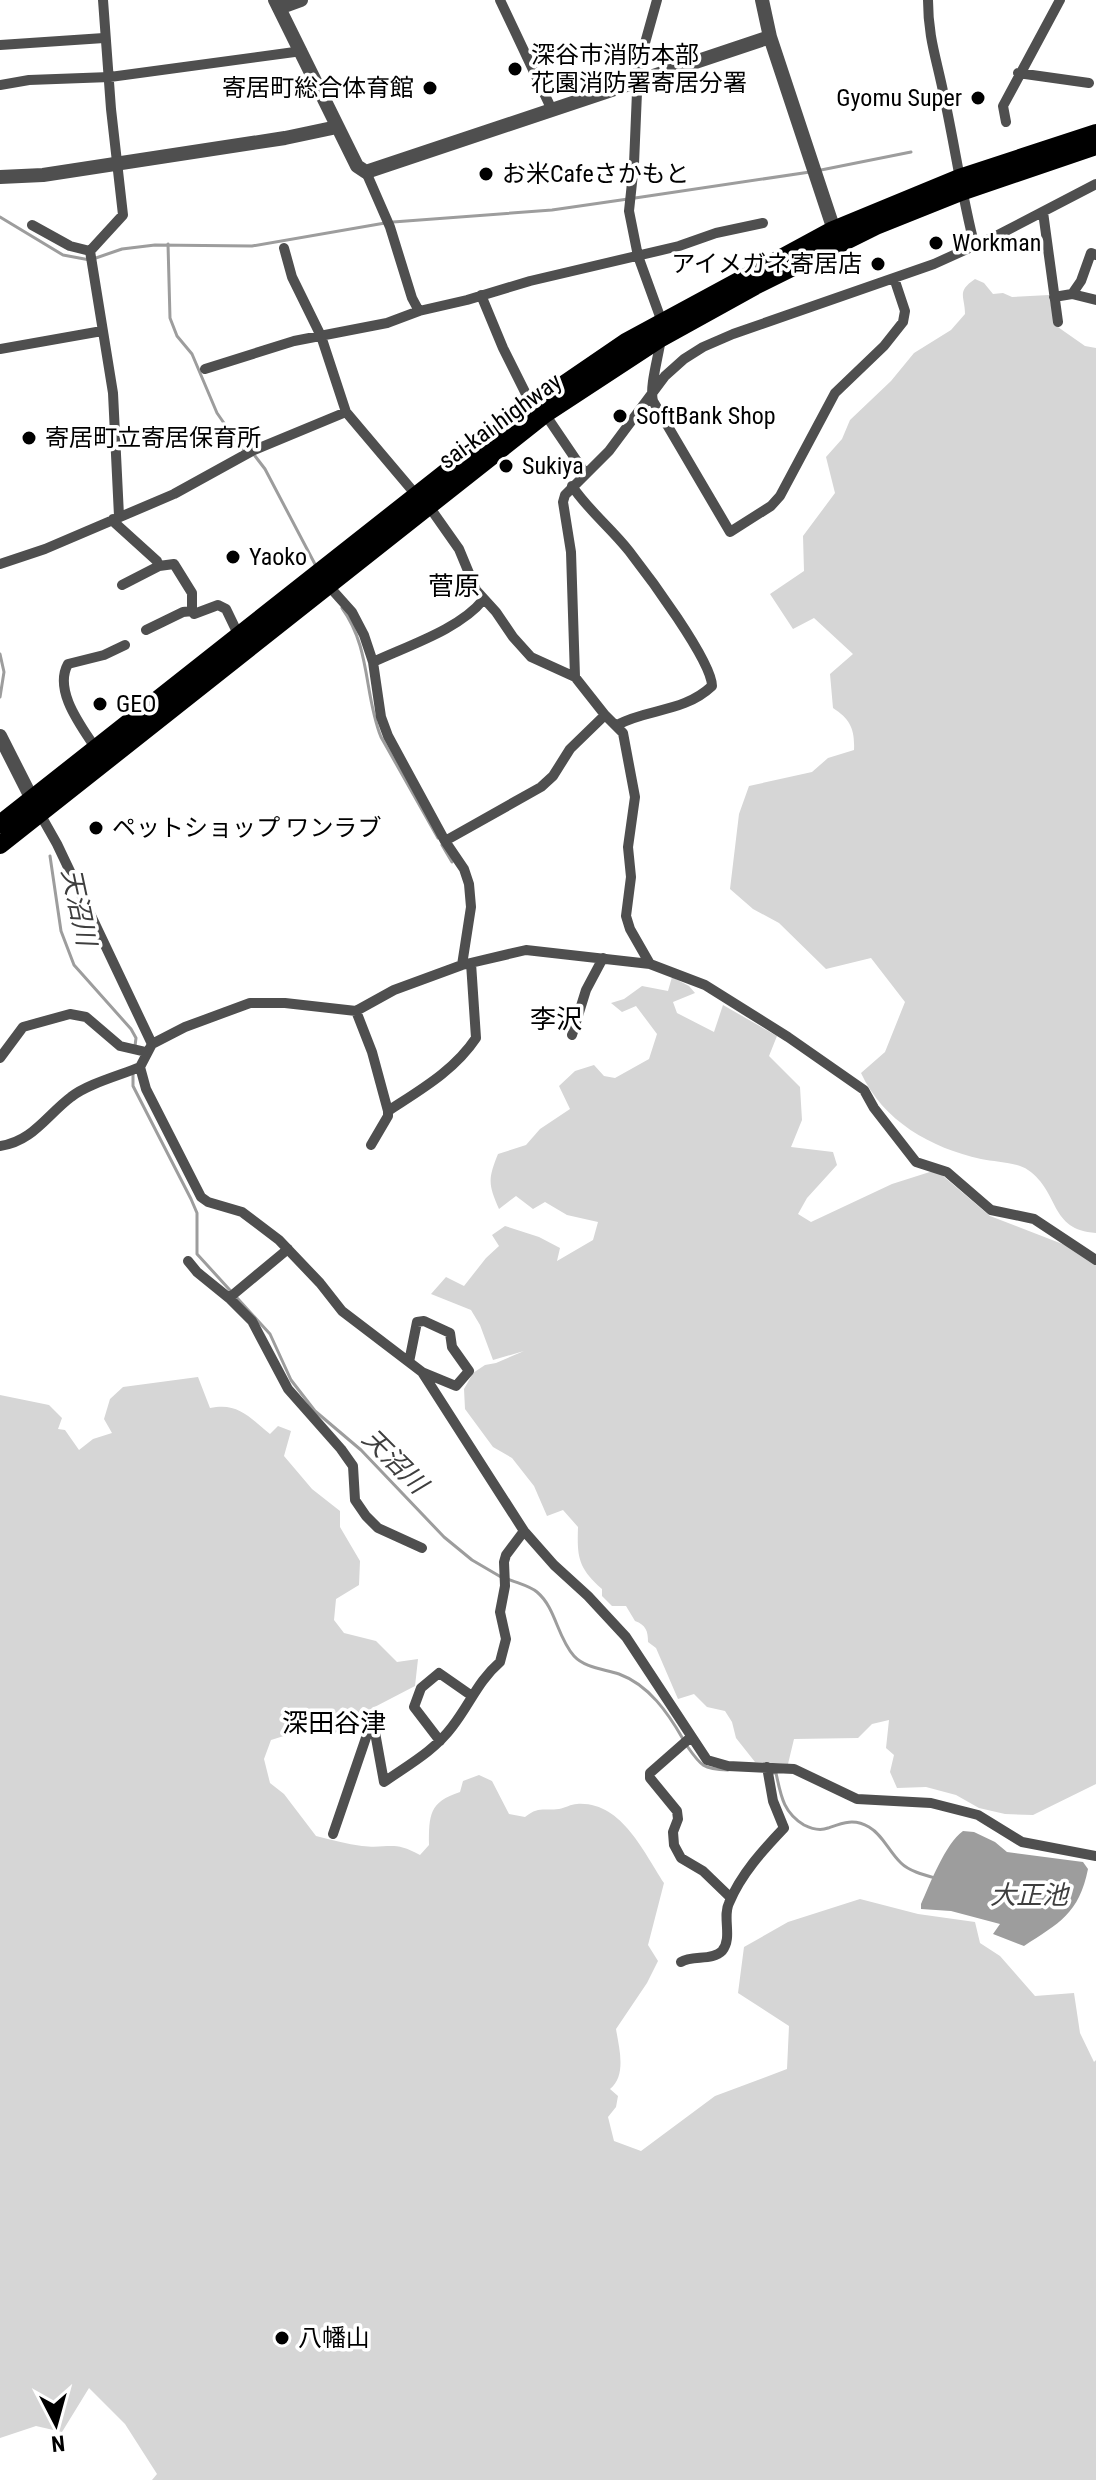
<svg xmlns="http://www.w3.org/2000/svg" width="1096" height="2480" font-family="'Roboto Condensed','Noto Sans JP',sans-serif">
	<rect width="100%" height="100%" fill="#fff"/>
	<path fill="#d6d6d6" d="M 975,279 L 984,283 L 993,294 L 1003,293 L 1012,297 L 1049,295 L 1055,325 L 1085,346 L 1096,348 L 1096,1233 C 1049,1230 1060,1192 1028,1170 C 1017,1162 995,1162 981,1159 C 931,1148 883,1121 861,1073 L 885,1052 L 905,1002 L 871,958 L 826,969 L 779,923 L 753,909 L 730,889 L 739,814 L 749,786 L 812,772 L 828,758 L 854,750 C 855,729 850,719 833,708 L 830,674 L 853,654 L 814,618 L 793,629 L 770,594 L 804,571 L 803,536 L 835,493 L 826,457 L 842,439 L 850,420 L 891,381 L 914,353 L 951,330 L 965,314 C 965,296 956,292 975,279 Z
		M 672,977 L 689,986 L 695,993 L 673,1002 L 677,1013 L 714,1032 L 723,1005 L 777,1036 L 769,1056 L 800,1087 L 802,1120 L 791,1147 L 833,1152 L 837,1165 L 807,1198 L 798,1214 L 811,1222 L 892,1184 L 936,1170 L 990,1216 L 1096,1257 L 1096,1784 L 1033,1815 L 1005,1814 L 979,1808 L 956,1795 L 926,1787 L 897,1788 L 890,1772 L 894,1755 L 886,1748 L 889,1720 L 872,1724 L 858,1738 L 794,1739 L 788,1764 L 755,1762 L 736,1738 L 732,1722 L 725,1711 L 707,1707 L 694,1694 L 678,1699 L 656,1648 L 648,1642 C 648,1631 646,1625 635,1621 L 626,1606 L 612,1606 L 602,1596 L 602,1589 C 578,1568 577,1557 578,1527 L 563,1510 L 547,1516 L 534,1486 L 512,1458 L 493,1447 L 465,1409 L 464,1389 L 473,1373 L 485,1365 L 496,1363 L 524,1351 L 493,1360 L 480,1325 L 471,1310 L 431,1294 L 446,1277 L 464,1286 L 486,1258 L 499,1246 L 492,1235 L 505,1226 L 539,1237 L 560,1248 L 557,1261 L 593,1240 L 598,1222 L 567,1215 L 545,1202 L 533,1209 L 516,1196 L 499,1209 C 488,1184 488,1179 498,1154 L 526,1145 L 540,1129 L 570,1109 L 559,1086 L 575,1071 L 594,1065 L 604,1076 L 615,1078 L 649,1059 L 657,1034 L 636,1006 L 622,1012 L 611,1003 L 624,999 L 642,986 L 668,991 Z
		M 198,1377 L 210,1408 C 238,1402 249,1417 270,1434 L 278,1426 L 291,1431 L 284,1456 L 312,1489 L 340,1511 L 340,1527 L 360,1561 L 359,1585 L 336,1599 L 334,1620 L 344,1633 L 376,1641 L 397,1662 L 418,1659 L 415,1686 L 365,1712 L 335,1733 L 287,1735 L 271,1740 L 264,1759 L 270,1783 L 284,1794 L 316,1836 C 332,1840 347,1844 362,1846 C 389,1849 393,1840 420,1855 L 429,1845 C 429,1815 429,1802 460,1792 L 463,1781 L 479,1775 L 492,1781 L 509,1814 L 525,1817 C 539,1806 543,1811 559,1809 C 565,1808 571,1804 577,1804 C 621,1801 643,1851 664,1883 L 648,1945 L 658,1961 L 647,1983 L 616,2029 C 619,2048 627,2075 610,2089 L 618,2096 L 616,2107 L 608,2117 L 614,2141 L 641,2151 L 715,2096 L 787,2069 L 789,2026 L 738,1993 L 744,1947 L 788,1922 L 860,1899 L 918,1914 L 975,1922 L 980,1943 L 1000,1956 L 1035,1996 L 1074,1993 L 1080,2033 L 1094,2062 L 1096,2060 L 1096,2480 L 152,2480 L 157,2474 L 125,2424 L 89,2388 L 62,2432 L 36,2426 L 0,2438 L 0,1395 L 49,1405 L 62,1418 L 58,1429 L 65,1430 L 79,1450 L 93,1439 L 112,1433 L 104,1419 L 110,1399 L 123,1387 Z"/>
	<path fill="#9d9d9d" d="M 963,1831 L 974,1832 L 995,1842 L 1007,1852 L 1083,1862 L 1088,1869 C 1079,1914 1059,1923 1024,1946 L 993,1934 L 1000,1924 L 951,1911 L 921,1909 L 921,1904 C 930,1884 945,1844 963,1831 Z"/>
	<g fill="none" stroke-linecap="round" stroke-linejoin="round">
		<path stroke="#9d9d9d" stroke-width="3" d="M 821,170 L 911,152
			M 635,198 L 810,172
			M 0,217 L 63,255 L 90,260 L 122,249 L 155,245 L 252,246 L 385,223
			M 393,222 L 552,210 L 628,199
			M 168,244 L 170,318 L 177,336 L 192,354 L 217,413 L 242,449
			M 255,456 L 265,469 L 317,568
			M 342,608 C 371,648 364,695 381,737 L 438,838
			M 0,654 L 4,672 L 0,697
			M 442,845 L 452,862
			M 50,856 L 61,931 L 74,965 L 131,1029 L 136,1038 L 135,1046
			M 133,1074 L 133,1086 L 191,1199 L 197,1213 L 197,1254 L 270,1334 L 291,1380 L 315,1411 L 361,1450 L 444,1537 L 472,1560 L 501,1577
			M 508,1579 C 517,1583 530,1586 537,1592 C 556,1608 557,1637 574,1656 C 585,1668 604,1669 619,1674 C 649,1685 668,1713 683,1739
			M 687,1746 C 701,1766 703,1769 728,1770
			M 772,1773 L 776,1773 C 781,1796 783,1812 804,1825 C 812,1829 820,1831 828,1828 C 842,1823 854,1818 869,1827 C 883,1835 889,1852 901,1863 C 909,1871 924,1875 935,1878"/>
		<path stroke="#4f4f4f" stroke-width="10" d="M 103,0 L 111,109 L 123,215 L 90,251 L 113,393 L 119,516
			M 500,0 L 552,110
			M 657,0 L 638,68 L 634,164 L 629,211 L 638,256 L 662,322
			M 928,0 C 928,38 937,60 944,96 C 955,147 962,197 975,247
			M 0,45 L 104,38
			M 1018,73 L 1089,83
			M 0,85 L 29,80 L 110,77 L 302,51
			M 1006,122 L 1003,106 L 1060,0
			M 366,172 L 390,227 L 412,298 L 419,311
			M 1043,212 L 1058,322
			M 32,225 L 70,246 L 90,251
			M 284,248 L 292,277 L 321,336 L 346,412 L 417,496
			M 1072,294 L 1081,281 L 1091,253 L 1096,255
			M 481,295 L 503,348 L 532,406
			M 1054,297 L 1072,294 L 1096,300
			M 661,338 C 659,355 649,387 653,401 L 730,532 L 771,506 L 780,496 L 835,393 L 884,346 L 903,322 L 905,311 L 894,278
			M 0,349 L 102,331
			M 205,369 L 294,341 L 387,323 L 419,311 L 467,300 L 530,281 L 679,246 L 716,233 L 763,223
			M 545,414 L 585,473
			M 572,486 C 588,510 611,528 629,551 C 647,574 712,661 712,686 C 683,713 648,708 617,725
			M 428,505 L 459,549 L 476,590 L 496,612 L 513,637 L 531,657 L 575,677 L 605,715 L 623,733 L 635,797 L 628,847 L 631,877 L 626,916 L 630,929 L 650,964
			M 113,519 L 115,523 L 157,561 L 159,566 L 174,564 L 192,593 L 192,611 L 194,614 L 218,605 L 226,609 L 239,636
			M 0,564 L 45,549 L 174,494 L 252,451 L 346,412
			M 327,584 L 352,612 L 364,635 L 373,662 L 381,717 L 388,736 L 445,841 L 464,869 L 469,884 L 471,907 L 462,965
			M 122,585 L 159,566
			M 146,630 L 183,612 L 192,611
			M 373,662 C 407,646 460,629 483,600
			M 575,677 L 571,552 L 563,502 L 565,495 L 609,451 L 665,376 L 684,359 L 703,347 L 733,334 L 934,264 L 998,235 L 1096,184
			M 96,749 C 82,727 53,691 68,664 L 104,655 L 125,645
			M 40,814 L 57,844 L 152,1044
			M 445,841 L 541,787 L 553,776 L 570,749 L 605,715
			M 356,1011 L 372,1052 L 388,1111 L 388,1116 L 371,1145
			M 572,1035 L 586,990 L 603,958
			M 0,1058 L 23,1027 L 70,1014 L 86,1017 L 120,1046 L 146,1052
			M 388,1111 C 420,1090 454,1071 476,1038 L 471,963
			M 0,1146 C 32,1142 47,1115 71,1097 C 87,1084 121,1075 140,1067
			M 288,1249 L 229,1298 L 252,1321 L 288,1389 L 341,1449 L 353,1466 L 355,1500 L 366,1516 L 378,1528 L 422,1548
			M 1096,1260 L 1034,1219 L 991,1210 L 947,1172 L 916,1162 L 874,1108 L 864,1090 L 788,1037 L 705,985 L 650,964 L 526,950 L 462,965 L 394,990 L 356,1011 L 285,1003 L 250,1003 L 185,1027 L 152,1044 L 140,1067 L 146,1089 L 201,1197 L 208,1202 L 242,1212 L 279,1240 L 320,1283 L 342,1311 L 422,1372 L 524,1531 L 554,1565 L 588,1596 L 626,1637 L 707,1760 L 728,1766 L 794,1769 L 857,1799 L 931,1803 L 978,1815 L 1022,1842 L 1096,1856
			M 188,1261 L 197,1272 L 229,1298
			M 409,1362 L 417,1322 L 424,1321 L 450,1333 L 452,1347 L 469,1371 L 456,1386 L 422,1372
			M 691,1737 L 650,1773 L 650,1778 L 677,1811 L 678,1819 L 673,1832 L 674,1845 L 681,1858 L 703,1871 L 731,1898
			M 440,1741 L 414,1707 L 421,1688 L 439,1673 L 472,1696
			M 333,1834 L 370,1726 L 374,1727 L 384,1782 C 408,1765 434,1751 452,1727 C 470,1704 478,1681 500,1662 L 506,1639 L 500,1612 L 505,1586 L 504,1562 L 506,1555 L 524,1531
			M 681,1962 C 692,1955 713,1961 722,1951 C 733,1938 722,1917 729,1903 C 741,1874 763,1850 784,1828 L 773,1801 L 767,1767"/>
		<path stroke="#4f4f4f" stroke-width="14" d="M 275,0 L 357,166 L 366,172 L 770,37
			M 762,0 L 770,37 L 836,236
			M 279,8 L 301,0
			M 0,177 L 43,175 L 285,138 L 337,127
			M 0,736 L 36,807"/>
		<path stroke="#000" stroke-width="18" d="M 0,824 L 460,461 L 547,396 L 626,342 L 833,230 L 959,178 L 1096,133
			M 0,845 L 545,414 L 661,338 L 755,286 L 876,226 L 961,192 L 1096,146"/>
	</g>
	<g fill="#000" stroke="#fff" stroke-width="3">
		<circle cx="515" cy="69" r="8"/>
		<circle cx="430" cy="88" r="8"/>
		<circle cx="978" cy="98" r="8"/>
		<circle cx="486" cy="174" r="8"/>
		<circle cx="936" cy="243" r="8"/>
		<circle cx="878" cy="264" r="8"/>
		<circle cx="620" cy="416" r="8"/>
		<circle cx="29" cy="438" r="8"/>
		<circle cx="506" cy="466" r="8"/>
		<circle cx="233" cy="557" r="8"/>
		<circle cx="100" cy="704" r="8"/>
		<circle cx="96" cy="828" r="8"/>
		<circle cx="282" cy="2338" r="8"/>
	</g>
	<g text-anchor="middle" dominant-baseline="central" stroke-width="7" stroke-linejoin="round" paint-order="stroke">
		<g font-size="24" fill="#000" stroke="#fff" text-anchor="start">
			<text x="531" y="55">深谷市消防本部<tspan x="531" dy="28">花園消防署寄居分署</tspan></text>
			<text x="414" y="88" text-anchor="end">寄居町総合体育館</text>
			<text x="962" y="98" text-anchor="end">Gyomu Super</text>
			<text x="502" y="174">お米Cafeさかもと</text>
			<text x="952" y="243">Workman</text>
			<text x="862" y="264" text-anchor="end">アイメガネ寄居店</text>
			<text x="636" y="416">SoftBank Shop</text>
			<text x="45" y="438">寄居町立寄居保育所</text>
			<text x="522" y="466">Sukiya</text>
			<text x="249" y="557">Yaoko</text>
			<text x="116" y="704">GEO</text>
			<text x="112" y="828">ペットショップ ワンラブ</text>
			<text x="298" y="2338">八幡山</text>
		</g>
		<g font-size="24" fill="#000" stroke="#fff">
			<text transform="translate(500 421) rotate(-36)">sai-kai highway</text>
		</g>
		<g font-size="26" fill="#000" stroke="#fff">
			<text x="454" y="586">菅原</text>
			<text x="556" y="1019">李沢</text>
			<text x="334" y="1723">深田谷津</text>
		</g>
		<g font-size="26" font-style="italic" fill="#3e3e3e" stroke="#fff">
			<text transform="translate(79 907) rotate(78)">天沼川</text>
			<text transform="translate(395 1461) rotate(45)">天沼川</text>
			<text x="1029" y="1895">大正池</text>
		</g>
	</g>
	<g transform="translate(56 2424) rotate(174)" stroke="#ffffff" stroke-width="6" paint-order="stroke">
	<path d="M0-6L14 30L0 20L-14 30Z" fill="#000000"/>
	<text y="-12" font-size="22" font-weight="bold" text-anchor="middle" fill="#000000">N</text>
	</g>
</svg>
